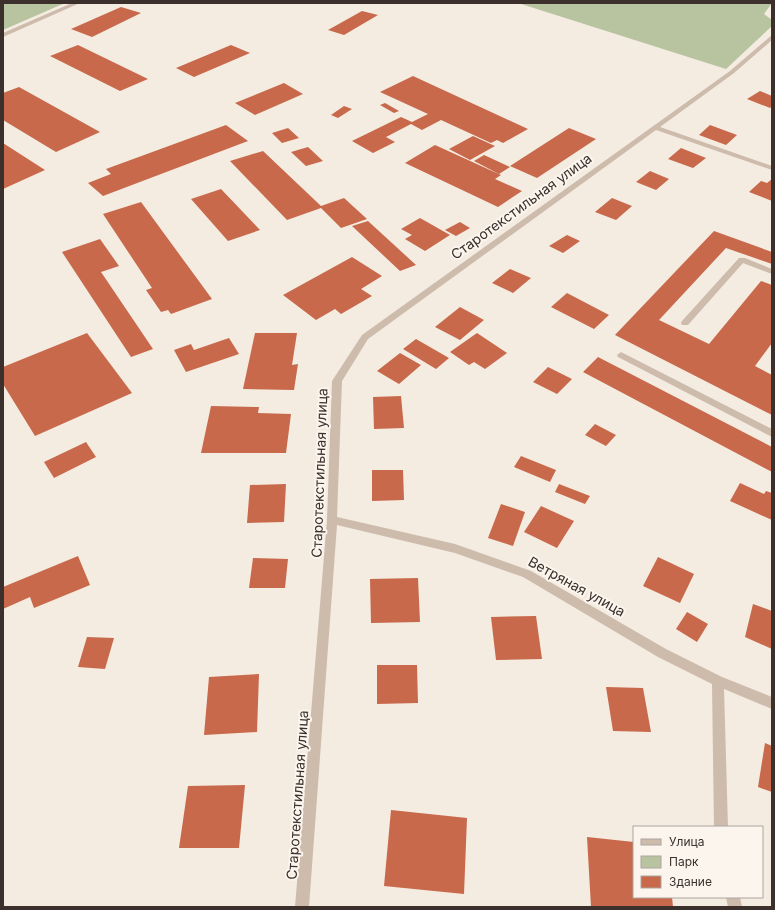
<svg xmlns="http://www.w3.org/2000/svg" width="775" height="910" font-family="Inter,sans-serif">
	<rect width="100%" height="100%" fill="#f4ebe1"/>
	<path fill="#b8c4a0" d="M 3,3 L 65,3 L 3,30 Z
		M 518,3 L 772,3 L 764,14 L 772,20 L 772,26 L 726,69 Z"/>
	<path fill="#c8694b" d="M 121,7 L 141,13 L 92,37 L 71,29 Z
		M 362,11 L 378,15 L 344,35 L 328,30 Z
		M 78,45 L 148,79 L 120,91 L 50,56 Z
		M 231,45 L 250,53 L 194,77 L 176,68 Z
		M 413,76 L 528,129 L 503,143 L 497,140 L 491,143 L 441,120 L 422,130 L 411,124 L 386,137 L 395,142 L 373,153 L 352,141 L 401,117 L 412,122 L 428,114 L 380,92 Z
		M 284,83 L 303,94 L 255,115 L 235,103 Z
		M 19,87 L 100,132 L 56,152 L 3,120 L 3,93 Z
		M 760,91 L 772,96 L 772,106 L 770,108 L 747,99 Z
		M 385,103 L 399,111 L 394,113 L 380,105 Z
		M 344,106 L 352,109 L 338,118 L 331,115 Z
		M 226,125 L 248,141 L 103,196 L 88,183 L 111,174 L 106,169 Z
		M 710,125 L 737,135 L 726,145 L 699,135 Z
		M 288,128 L 299,138 L 282,143 L 272,133 Z
		M 569,128 L 596,139 L 537,178 L 510,166 Z
		M 473,136 L 495,146 L 470,160 L 449,149 Z
		M 3,143 L 45,170 L 3,189 Z
		M 435,145 L 501,175 L 495,179 L 522,191 L 498,207 L 405,163 Z
		M 308,147 L 323,161 L 306,166 L 291,152 Z
		M 681,148 L 706,158 L 693,168 L 668,159 Z
		M 263,151 L 321,206 L 344,198 L 367,219 L 341,228 L 321,208 L 287,220 L 230,161 Z
		M 484,155 L 510,167 L 499,174 L 474,161 Z
		M 650,171 L 669,179 L 656,190 L 636,182 Z
		M 772,179 L 772,201 L 749,192 L 761,181 L 767,183 Z
		M 221,189 L 260,230 L 228,241 L 191,199 Z
		M 612,198 L 632,206 L 616,220 L 595,212 Z
		M 141,202 L 212,299 L 171,314 L 168,310 L 161,312 L 146,290 L 152,288 L 103,214 Z
		M 420,218 L 450,235 L 425,251 L 405,239 L 412,235 L 401,229 Z
		M 368,221 L 416,265 L 400,271 L 352,226 Z
		M 460,222 L 470,228 L 456,236 L 445,230 Z
		M 714,231 L 772,252 L 772,264 L 726,248 L 659,320 L 709,344 L 761,281 L 772,285 L 772,343 L 755,366 L 772,375 L 772,415 L 615,335 Z
		M 567,235 L 580,241 L 563,253 L 549,246 Z
		M 100,239 L 119,266 L 101,272 L 153,349 L 131,357 L 62,252 Z
		M 352,257 L 382,276 L 361,289 L 372,296 L 341,314 L 335,309 L 316,320 L 283,295 Z
		M 510,269 L 531,278 L 513,293 L 492,283 Z
		M 567,293 L 609,315 L 594,329 L 551,307 Z
		M 460,307 L 484,320 L 460,340 L 435,327 Z
		M 87,333 L 132,393 L 35,436 L 3,384 L 3,367 Z
		M 255,333 L 297,333 L 292,365 L 298,364 L 294,390 L 243,389 Z
		M 477,333 L 507,353 L 485,369 L 474,362 L 469,365 L 450,352 Z
		M 229,338 L 239,354 L 186,372 L 174,350 L 191,344 L 194,350 Z
		M 416,339 L 449,358 L 436,369 L 403,349 Z
		M 400,353 L 421,365 L 399,384 L 377,371 Z
		M 598,357 L 772,447 L 772,472 L 583,372 Z
		M 548,367 L 572,379 L 557,394 L 533,382 Z
		M 401,396 L 404,428 L 374,429 L 373,397 Z
		M 211,406 L 259,407 L 258,413 L 291,414 L 286,453 L 201,453 Z
		M 595,424 L 616,435 L 606,446 L 585,435 Z
		M 86,442 L 96,457 L 54,478 L 44,462 Z
		M 521,456 L 556,470 L 550,482 L 514,467 Z
		M 372,470 L 403,470 L 404,500 L 372,501 Z
		M 740,483 L 764,494 L 766,491 L 772,493 L 772,520 L 730,501 Z
		M 286,484 L 284,522 L 247,523 L 250,485 Z
		M 559,484 L 590,496 L 585,504 L 555,492 Z
		M 501,504 L 525,512 L 513,546 L 488,538 Z
		M 541,506 L 574,521 L 557,548 L 524,532 Z
		M 78,556 L 90,585 L 34,608 L 30,597 L 3,609 L 3,587 Z
		M 658,557 L 694,574 L 680,603 L 643,586 Z
		M 253,558 L 288,559 L 285,588 L 249,588 Z
		M 418,578 L 420,622 L 371,623 L 370,579 Z
		M 753,604 L 772,611 L 772,649 L 745,637 Z
		M 687,612 L 708,624 L 697,642 L 676,629 Z
		M 536,616 L 542,659 L 496,660 L 491,617 Z
		M 87,637 L 114,638 L 105,669 L 78,667 Z
		M 377,665 L 417,665 L 418,703 L 377,704 Z
		M 259,674 L 257,732 L 204,735 L 209,677 Z
		M 606,687 L 643,688 L 651,732 L 613,731 Z
		M 765,743 L 772,746 L 772,792 L 758,787 Z
		M 245,785 L 239,848 L 179,848 L 188,786 Z
		M 391,810 L 467,818 L 464,894 L 384,886 Z
		M 587,837 L 634,842 L 634,897 L 672,897 L 673,907 L 591,907 Z"/>
	<g fill="none" stroke-linecap="round" stroke-linejoin="round">
		<path fill="#cdbbac" fill-rule="evenodd" d="M 72,3 L 80,3 L 3,37 L 3,33 Z
			M 772,35 L 772,40 L 734,73 L 660,127 L 772,166 L 772,170 L 656,130 L 368,339 L 342,381 L 337,517 L 455,544 L 531,571 L 666,649 L 722,677 L 772,697 L 772,709 L 724,689 L 728,827 L 714,827 L 712,684 L 658,657 L 523,577 L 455,553 L 337,525 L 309,907 L 295,907 L 327,520 L 332,381 L 362,335 L 730,71 Z
			M 739,258 L 745,258 L 772,269 L 772,274 L 743,263 L 688,325 L 682,325 L 681,323 L 682,321 Z
			M 621,352 L 772,429 L 772,437 L 618,357 L 617,355 Z
			M 726,897 L 740,897 L 742,907 L 728,907 Z"/>
	</g>
	<g text-anchor="middle" dominant-baseline="central" stroke-width="4" stroke-linejoin="round" paint-order="stroke">
		<g font-size="14" fill="#3b302b" stroke="#fbf5ee">
			<text transform="translate(521 206) rotate(-36)">Старотекстильная улица</text>
			<text transform="translate(319 473) rotate(-88)">Старотекстильная улица</text>
			<text transform="translate(577 586) rotate(29)">Ветряная улица</text>
			<text transform="translate(297 795) rotate(-86)">Старотекстильная улица</text>
		</g>
	</g>
	<rect width="775" height="910" fill="none" stroke="#3b302b" stroke-width="8"/>
	<rect x="633" y="826" width="130" height="72" fill="#fbf5ee" stroke="#aea6a0"/>
	<rect x="641" y="839" width="20" height="6" fill="#cdbbac" stroke="#aea6a0"/>
	<text x="669" y="846" font-size="12" fill="#3b302b">Улица</text>
	<rect x="641" y="856" width="20" height="12" fill="#b8c4a0" stroke="#aea6a0"/>
	<text x="669" y="866" font-size="12" fill="#3b302b">Парк</text>
	<rect x="641" y="876" width="20" height="12" fill="#c8694b" stroke="#aea6a0"/>
	<text x="669" y="886" font-size="12" fill="#3b302b">Здание</text>
</svg>
